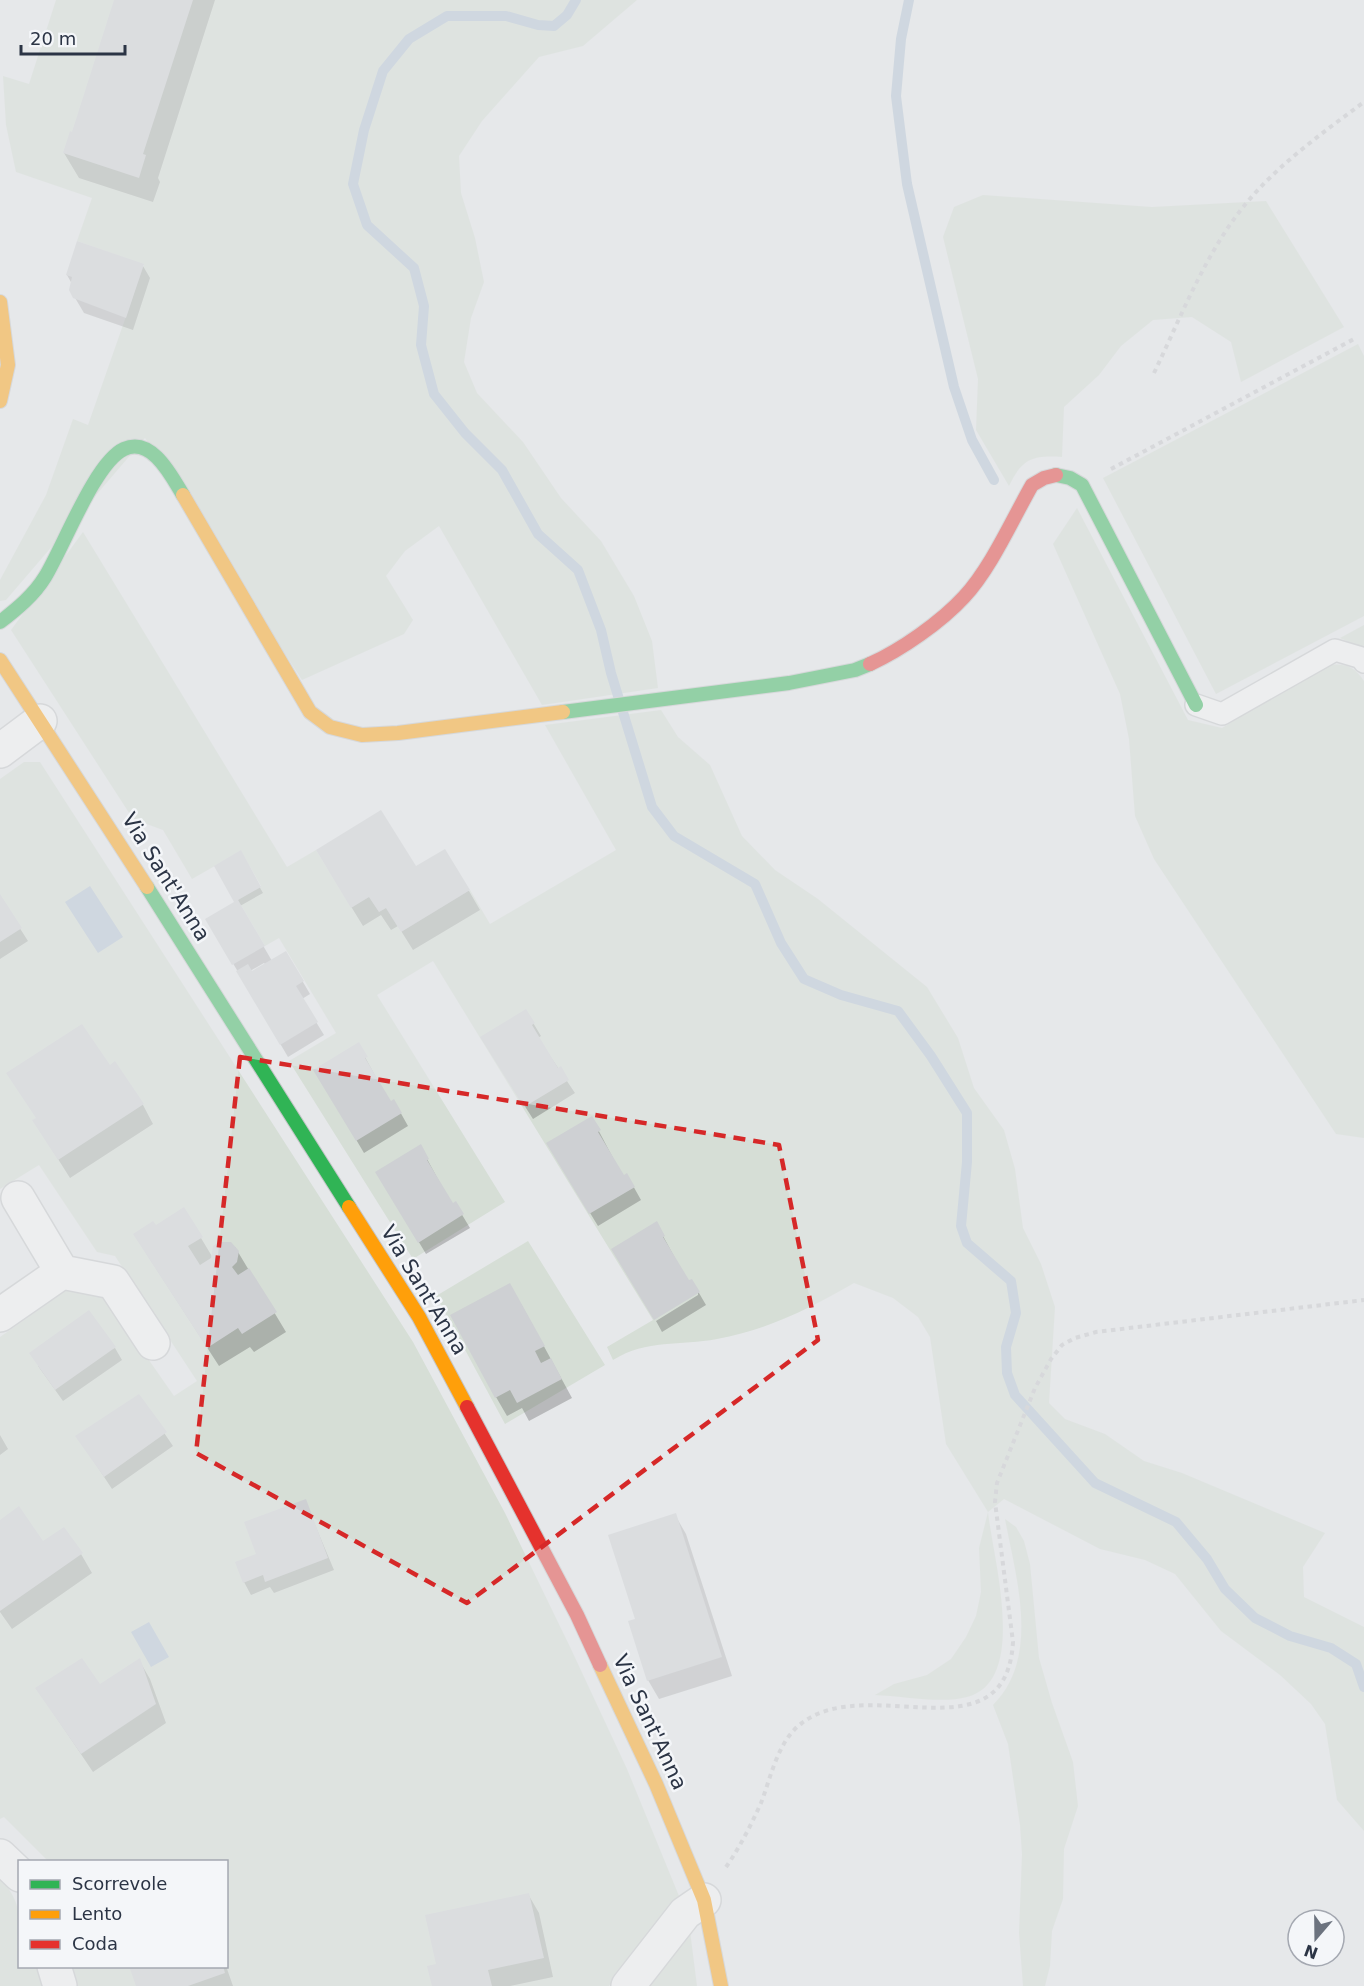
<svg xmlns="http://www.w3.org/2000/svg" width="1364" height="1986" font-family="'DejaVu Sans',sans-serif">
	<rect width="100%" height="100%" fill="#e6e8ea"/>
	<path fill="#d6ded6" d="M 56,0 L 637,0 L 583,46 L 539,57 L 482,121 L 459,156 L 461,193 L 475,238 L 484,282 L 471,318 L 464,362 L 477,393 L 523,442 L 561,498 L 601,541 L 634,596 L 652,641 L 658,688 L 542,705 L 439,526 L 405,551 L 386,576 L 413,620 L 404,634 L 302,680 L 145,438 L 6,600 L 0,601 L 0,580 L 46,495 L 73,419 L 88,425 L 144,265 L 77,241 L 92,198 L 16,172 L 6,125 L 3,76 L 29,84 Z
		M 983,195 L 1152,207 L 1266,201 L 1344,327 L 1241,382 L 1231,342 L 1192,317 L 1153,320 L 1121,346 L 1099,375 L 1064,407 L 1062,457 C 1032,455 1022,459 1009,486 L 976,430 L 978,379 L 943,237 L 954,207 Z
		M 1358,344 L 1364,356 L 1364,616 L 1216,694 L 1103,478 Z
		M 1077,508 L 1188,720 L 1222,728 L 1324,666 C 1342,662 1354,665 1364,681 L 1364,1138 L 1336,1134 L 1154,859 L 1135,816 L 1129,739 L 1120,694 L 1053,544 Z
		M 83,532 L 287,867 L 316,850 L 351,907 L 369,897 L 379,912 L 386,908 L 401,932 L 470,890 L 490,924 L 616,850 L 545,725 L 661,710 L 678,737 L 710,765 L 742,836 L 775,870 L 818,899 L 927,987 L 958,1038 L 974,1088 L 1004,1130 L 1015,1169 L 1023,1228 L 1041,1264 L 1055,1307 L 1049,1403 L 1065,1419 L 1105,1434 L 1144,1461 L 1182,1473 L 1325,1533 L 1303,1567 L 1304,1597 L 1364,1627 L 1364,1831 L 1337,1800 L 1325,1724 L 1311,1704 L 1280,1675 L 1221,1631 L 1175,1574 L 1145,1560 L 1100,1549 L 1004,1499 L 988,1512 C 993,1559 1029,1681 967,1697 C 942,1704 902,1696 875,1695 L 894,1684 L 927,1675 L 951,1659 L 966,1637 L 976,1616 L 981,1592 L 979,1548 L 988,1512 L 946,1444 L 930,1337 L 918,1317 L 893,1298 L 854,1283 C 810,1308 768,1330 717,1339 C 680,1346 647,1339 613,1360 L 607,1347 L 653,1320 L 433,961 L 377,995 L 505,1202 L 413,1259 L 289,1061 L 336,1033 L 279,938 L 265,946 L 238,900 L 261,886 L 241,851 L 192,879 L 163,830 L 133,819 L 11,630 Z
		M 1364,625 L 1364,649 L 1340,638 Z
		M 24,762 L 40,762 L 413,1342 L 505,1513 L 571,1649 L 627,1769 L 679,1896 L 609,1986 L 77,1986 L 71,1967 L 226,1966 L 226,1862 L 48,1861 L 4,1817 L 0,1819 L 0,1337 L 71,1287 L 102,1293 L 174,1396 L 197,1381 L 115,1256 L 97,1252 L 39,1165 L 0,1189 L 0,779 Z
		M 528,1241 L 605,1365 L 505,1424 L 436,1296 Z
		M 1005,1519 L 1016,1527 L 1024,1541 L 1030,1564 L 1039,1658 L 1052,1703 L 1073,1762 L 1078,1806 L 1064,1849 L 1063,1899 L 1052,1931 L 1050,1966 L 1045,1986 L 1023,1986 L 1019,1933 L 1022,1854 L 1020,1825 L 1008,1744 L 993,1705 C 1041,1657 1016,1578 1005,1519 Z
		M 0,1878 C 27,1907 19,1930 20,1966 L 38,1967 L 44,1986 L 0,1986 Z
		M 690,1931 L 697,1986 L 648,1986 Z"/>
	<path fill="#b4c4d5" d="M 90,886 L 123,937 L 98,953 L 65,902 Z
		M 149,1622 L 169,1657 L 151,1667 L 131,1632 Z"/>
	<path fill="#0003" fill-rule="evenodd" d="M 116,0 L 215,0 L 158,178 L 160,182 L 153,202 L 79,178 L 64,153 L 73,133 Z
		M 143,266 L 150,278 L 133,330 L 84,313 L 71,291 L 72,284 L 67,275 Z
		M 240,853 L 263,893 L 240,906 L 272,961 L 286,953 L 310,994 L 302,999 L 324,1035 L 288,1057 L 207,919 L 237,902 ZM 264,963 L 266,965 L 252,973 L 250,971 Z
		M 328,869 L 415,869 L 469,891 L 480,910 L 413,950 L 398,926 L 391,930 L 381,915 L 363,926 Z
		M 0,897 L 28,941 L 0,959 Z
		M 526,1011 L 541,1036 L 538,1038 L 575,1093 L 533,1119 L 489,1050 Z
		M 358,1044 L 390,1103 L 394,1101 L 408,1126 L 364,1153 L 315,1070 Z
		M 109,1068 L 143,1105 L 153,1124 L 70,1178 L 34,1121 Z
		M 592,1118 L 623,1177 L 627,1175 L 641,1200 L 598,1226 L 548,1144 Z
		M 420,1146 L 452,1205 L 455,1203 L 470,1228 L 426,1254 L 377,1172 Z
		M 656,1223 L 688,1282 L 691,1281 L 699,1293 L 706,1305 L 662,1332 L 656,1321 L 698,1295 L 698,1291 L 654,1318 L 613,1250 Z
		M 156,1227 L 201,1238 L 213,1258 L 235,1247 L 286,1332 L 254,1352 L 250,1347 L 219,1366 L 146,1253 Z
		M 521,1304 L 572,1398 L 529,1421 L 522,1408 L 507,1416 L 496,1397 Z
		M 115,1348 L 122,1360 L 63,1401 L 38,1366 Z
		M 139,1396 L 173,1446 L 112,1489 L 77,1436 Z
		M 0,1435 L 8,1449 L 0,1455 Z
		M 305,1501 L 334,1570 L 274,1593 L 270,1587 L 251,1595 L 244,1582 L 258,1555 Z
		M 675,1515 L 686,1534 L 732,1676 L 659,1699 L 648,1680 Z
		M 0,1522 L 43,1543 L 81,1554 L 92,1573 L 12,1629 L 0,1612 Z
		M 139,1660 L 150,1679 L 166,1723 L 93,1772 L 37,1689 L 100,1686 Z
		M 528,1894 L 539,1913 L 553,1977 L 510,1986 L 433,1986 Z
		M 131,1966 L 226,1966 L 233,1986 L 137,1986 Z"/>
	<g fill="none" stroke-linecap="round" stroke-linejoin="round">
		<path stroke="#b4c4d5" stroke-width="10" d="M 576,0 L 567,15 L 554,26 L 538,25 L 506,16 L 447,16 L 409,39 L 383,71 L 364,130 L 353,184 L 367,225 L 414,268 L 424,306 L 421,345 L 434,394 L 465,433 L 502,470 L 538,534 L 578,570 L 601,630 L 611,673 L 652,807 L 674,836 L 755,884 L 781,943 L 804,979 L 841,995 L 898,1011 L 931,1056 L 967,1113 L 967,1162 L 961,1226 L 967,1243 L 1011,1281 L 1016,1313 L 1006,1347 L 1007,1373 L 1015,1395 L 1095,1483 L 1176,1522 L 1207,1559 L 1225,1589 L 1255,1618 L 1290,1636 L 1331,1648 L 1356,1664 L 1364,1687
			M 909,0 L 901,39 L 896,96 L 907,184 L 954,387 L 972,440 L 994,480"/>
	</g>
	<path fill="#ced0d3" d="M 114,0 L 193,0 L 143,154 L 146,155 L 139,178 L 63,153 L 70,131 L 72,132 Z
		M 77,241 L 144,264 L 126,318 L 73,298 L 69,290 L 72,277 L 66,275 Z
		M 381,810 L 416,866 L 445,849 L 470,890 L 401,932 L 386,908 L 379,912 L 369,897 L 351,908 L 316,850 Z
		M 241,850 L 261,887 L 238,900 L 265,946 L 232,965 L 205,919 L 234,902 L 214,866 Z
		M 0,894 L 22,928 L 0,942 Z
		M 286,951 L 304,981 L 296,986 L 318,1022 L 280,1045 L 236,971 L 248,964 L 252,971 Z
		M 526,1009 L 535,1023 L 532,1025 L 558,1068 L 561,1066 L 569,1080 L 524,1107 L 480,1037 Z
		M 82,1024 L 110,1065 L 115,1061 L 144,1104 L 58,1160 L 32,1120 L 36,1118 L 6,1073 Z
		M 359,1042 L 368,1057 L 365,1058 L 391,1101 L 394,1099 L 402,1113 L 356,1141 L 313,1070 Z
		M 592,1116 L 601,1130 L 598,1132 L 624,1175 L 627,1173 L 635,1187 L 589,1214 L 546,1143 Z
		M 421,1144 L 429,1159 L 427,1160 L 453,1203 L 456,1201 L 464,1214 L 418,1243 L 375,1172 Z
		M 184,1207 L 203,1237 L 188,1246 L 200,1265 L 211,1258 L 213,1246 L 218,1242 L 231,1242 L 239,1251 L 237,1262 L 232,1267 L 238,1275 L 249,1268 L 277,1312 L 242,1334 L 238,1328 L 207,1348 L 133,1234 L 153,1221 L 156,1225 Z
		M 657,1221 L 665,1236 L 663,1237 L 689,1280 L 692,1279 L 700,1292 L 654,1320 L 611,1249 Z
		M 510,1283 L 545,1346 L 535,1351 L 541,1363 L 551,1358 L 562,1379 L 517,1403 L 510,1390 L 495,1398 L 450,1315 Z
		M 89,1310 L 116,1347 L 55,1390 L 29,1353 Z
		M 139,1394 L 167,1432 L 104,1477 L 75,1436 Z
		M 306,1499 L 328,1558 L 265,1582 L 263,1575 L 243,1583 L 235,1562 L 256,1554 L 244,1522 Z
		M 19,1506 L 43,1541 L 64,1527 L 83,1553 L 0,1611 L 0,1520 Z
		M 676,1513 L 722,1657 L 647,1681 L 628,1621 L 635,1619 L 608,1535 Z
		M 82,1658 L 100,1684 L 140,1658 L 156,1704 L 81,1754 L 35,1688 Z
		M 529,1893 L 544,1958 L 488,1970 L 492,1986 L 432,1986 L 427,1966 L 436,1964 L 425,1915 Z
		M 129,1966 L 223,1966 L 225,1973 L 188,1986 L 136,1986 Z"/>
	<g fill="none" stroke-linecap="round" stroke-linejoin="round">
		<defs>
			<path id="lane" d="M 1196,705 L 1222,714 L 1335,650 L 1362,658 L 1364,662"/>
			<path id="street" d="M 0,751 L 40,721
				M 18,1198 L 62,1272
				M 0,1315 L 62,1272 L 113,1282 L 153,1343
				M 0,1856 L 20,1875
				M 54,1966 L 60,1986
				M 628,1986 L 685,1913 L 704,1900"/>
			<path id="fast" d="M 1056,475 L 1070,478 L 1082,485 L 1196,705
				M 0,622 C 17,609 34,595 45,577 C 63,548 95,462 124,449 C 152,436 172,477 183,495
				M 563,712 L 789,683 L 855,670 L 870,664
				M 147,887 L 349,1207"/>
			<path id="slow" d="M 0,302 L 8,365 L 0,401
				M 183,495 L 310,712 L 330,727 L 362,735 L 398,733 L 563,712
				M 0,660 L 147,887
				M 349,1207 L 419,1317 L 467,1407
				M 600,1665 L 656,1784 L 704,1900 L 721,1986"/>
			<path id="jam" d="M 870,664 C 901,650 941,622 964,597 C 991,568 1012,520 1032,485 L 1044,478 L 1056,475
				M 467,1407 L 577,1615 L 600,1665"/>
		</defs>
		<use href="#lane" stroke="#c4c6c8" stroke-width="24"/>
		<use href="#street" stroke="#c4c6c8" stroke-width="36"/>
		<use href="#fast" stroke="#c4c6c8" stroke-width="16"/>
		<use href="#slow" stroke="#c4c6c8" stroke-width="16"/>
		<use href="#jam" stroke="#c4c6c8" stroke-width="16"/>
		<path stroke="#c5c6ca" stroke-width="4" stroke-dasharray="4.5 4.5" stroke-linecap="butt" d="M 1154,373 C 1180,319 1203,259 1240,211 C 1273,168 1321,134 1364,102
			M 1111,469 L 1354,339
			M 726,1867 C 740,1847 751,1825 761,1803 C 771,1777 778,1740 802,1723 C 868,1672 1006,1760 1013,1642 L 995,1502 L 997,1483 L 1035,1388 L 1051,1359 L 1062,1345 L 1075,1338 L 1096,1332 L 1364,1300"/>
		<use href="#lane" stroke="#f5f6f7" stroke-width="21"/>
		<use href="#street" stroke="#f5f6f7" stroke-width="33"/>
		<use href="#fast" stroke="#30b455" stroke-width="14"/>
		<use href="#slow" stroke="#ff9f0a" stroke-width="14"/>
		<use href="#jam" stroke="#e5322d" stroke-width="14"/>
	</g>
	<path d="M0 0H1364V1986H0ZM 240,1057 L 779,1145 L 818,1340 L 467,1603 L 196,1453 Z" fill="#e6e8ea" fill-opacity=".55" fill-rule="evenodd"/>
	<path fill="none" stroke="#d62828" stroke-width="4.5" stroke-dasharray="12 8" stroke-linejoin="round" d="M 240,1057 L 779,1145 L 818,1340 L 467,1603 L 196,1453 Z"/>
	<g text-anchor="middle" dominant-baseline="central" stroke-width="5" stroke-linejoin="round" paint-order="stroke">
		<g font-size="21" fill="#2b3445" stroke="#f4f6f9">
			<text transform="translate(166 877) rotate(58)">Via Sant'Anna</text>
			<text transform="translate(424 1290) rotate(59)">Via Sant'Anna</text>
			<text transform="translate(650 1722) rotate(65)">Via Sant'Anna</text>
		</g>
	</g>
	<rect x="18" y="1860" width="210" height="108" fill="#f4f6f9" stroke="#a4a8b1" stroke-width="1.5"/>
	<rect x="30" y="1880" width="30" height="9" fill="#30b455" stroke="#a4a8b1" stroke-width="1.5"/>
	<text x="72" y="1890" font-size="18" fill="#2b3445">Scorrevole</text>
	<rect x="30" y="1910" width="30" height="9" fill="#ff9f0a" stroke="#a4a8b1" stroke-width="1.5"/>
	<text x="72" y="1920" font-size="18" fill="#2b3445">Lento</text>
	<rect x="30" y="1940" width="30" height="9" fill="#e5322d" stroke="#a4a8b1" stroke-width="1.5"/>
	<text x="72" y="1950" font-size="18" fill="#2b3445">Coda</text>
	<g transform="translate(1316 1938) rotate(200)"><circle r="28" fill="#f4f6f9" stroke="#a4a8b1" stroke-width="1.5"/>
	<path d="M0-4.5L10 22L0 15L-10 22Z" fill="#6c737f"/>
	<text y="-9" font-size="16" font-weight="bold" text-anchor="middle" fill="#2b3445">N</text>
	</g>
	<path d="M21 45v9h104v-9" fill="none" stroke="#2b3445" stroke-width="3"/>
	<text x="30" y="45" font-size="18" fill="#2b3445" stroke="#f4f6f9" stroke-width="4.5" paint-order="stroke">20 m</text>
</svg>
